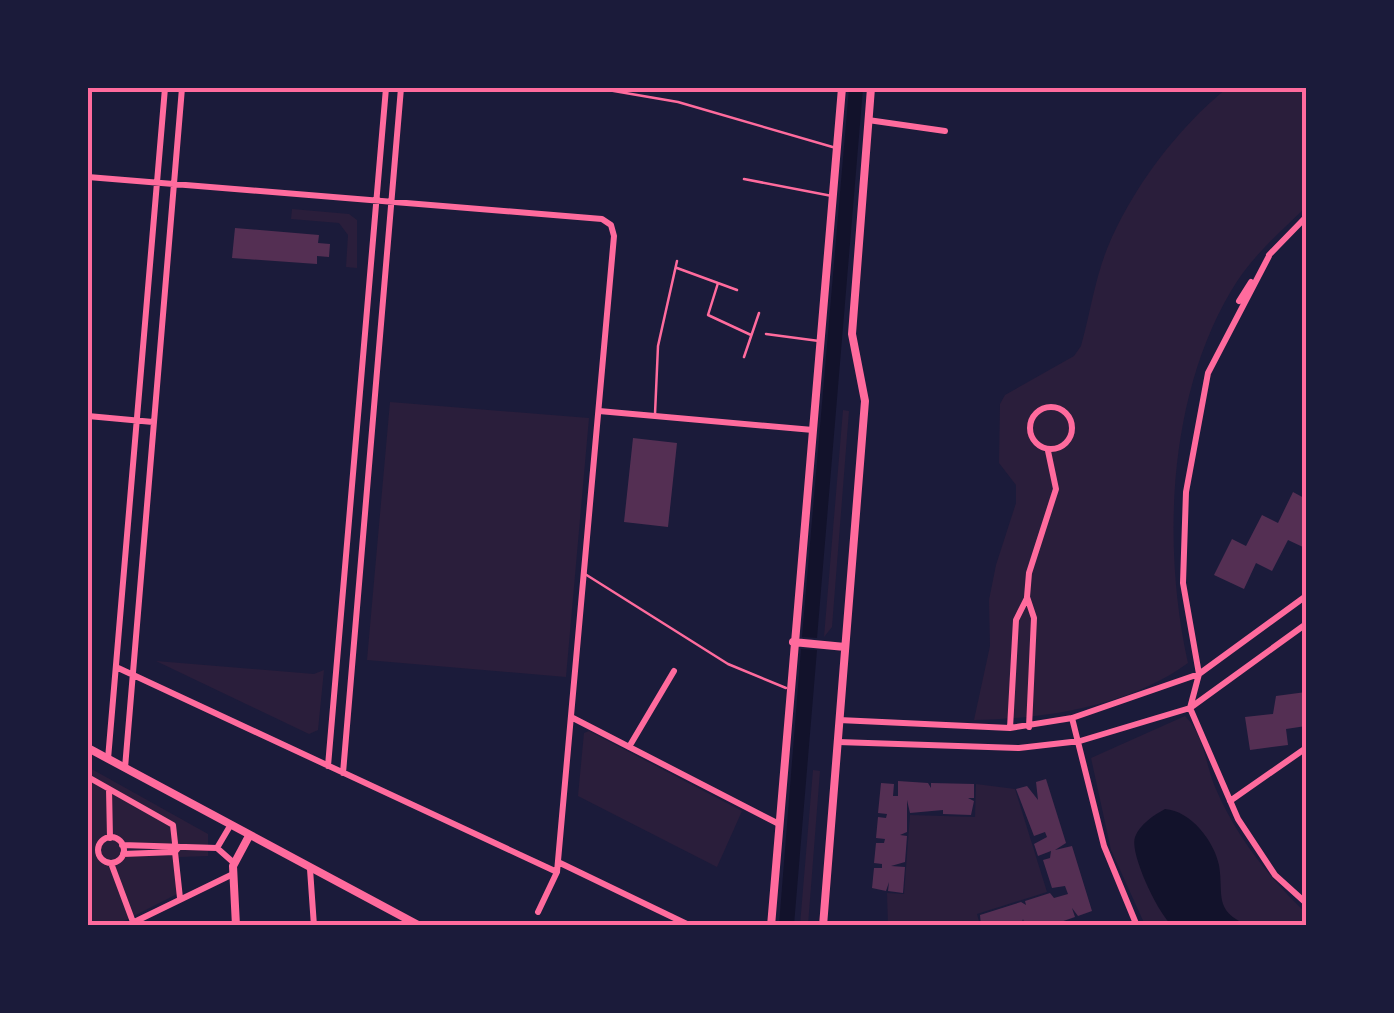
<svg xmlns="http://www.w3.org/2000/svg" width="1394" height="1013" font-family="Rubik,sans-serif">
	<rect width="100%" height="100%" fill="#1b1b3a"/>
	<path fill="#2a1e3b" d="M 1227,88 L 1306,88 L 1306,207 C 1279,233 1250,258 1231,291 C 1168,397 1162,546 1188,663 C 1129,706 1046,719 974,720 L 990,646 L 989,600 L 996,565 L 1016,503 L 1016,485 L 999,463 L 1000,404 L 1005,395 L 1074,356 L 1081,346 C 1090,314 1095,279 1107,249 C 1132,188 1177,129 1227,88 Z
		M 292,209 L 349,214 L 357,220 L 357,268 L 346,267 L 348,235 L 339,223 L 291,219 Z
		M 390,402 L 589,418 L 566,677 L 367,660 Z
		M 843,410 L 849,411 L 832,627 L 824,637 Z
		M 156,661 L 314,674 L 324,670 L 318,730 L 309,734 Z
		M 1185,716 C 1204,734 1205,763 1215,787 C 1236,836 1268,877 1306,913 L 1306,925 L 1145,925 L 1111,850 L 1091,758 Z
		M 589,731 L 742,811 L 717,867 L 578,796 L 584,733 Z
		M 88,767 L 208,834 L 208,856 L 179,857 L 179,893 L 116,925 L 88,925 Z
		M 813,770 L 820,771 L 808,925 L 800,925 Z
		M 976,784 L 1015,789 L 1047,892 L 977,914 L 980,925 L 955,925 L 953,922 L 888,925 L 887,893 L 904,894 L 910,815 L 975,817 Z"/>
	<path fill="#12122b" d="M 849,88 L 863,88 L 817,638 L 802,637 Z
		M 801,649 L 817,650 L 794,925 L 779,925 Z
		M 1165,809 C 1191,811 1214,841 1219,865 C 1224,895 1213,910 1247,925 L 1172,925 C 1159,916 1129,853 1135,837 C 1140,824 1154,815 1165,809 Z"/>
	<path fill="#542f53" d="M 235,228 L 319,235 L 318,243 L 330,244 L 329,257 L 317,256 L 317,264 L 232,258 Z
		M 633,438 L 677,443 L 668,527 L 624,522 Z
		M 1293,492 L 1306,499 L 1305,548 L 1288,540 L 1272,571 L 1256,563 L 1244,589 L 1214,575 L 1232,539 L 1246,546 L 1262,515 L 1278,523 Z
		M 1306,692 L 1306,726 L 1286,729 L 1288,745 L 1250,750 L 1245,717 L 1273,714 L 1276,696 Z
		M 1046,779 L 1066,843 L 1055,850 L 1072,846 L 1092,911 L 1078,916 L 1072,908 L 1075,917 L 1049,926 L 1047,922 L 1025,926 L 1023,919 L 1021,926 L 981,926 L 980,915 L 1021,902 L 1026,905 L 1025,901 L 1050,893 L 1054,898 L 1068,894 L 1065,886 L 1052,888 L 1043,860 L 1050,858 L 1051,851 L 1038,856 L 1034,844 L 1047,837 L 1045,832 L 1034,836 L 1016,789 L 1027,786 L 1038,800 L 1036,782 Z
		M 898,781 L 928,783 L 931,788 L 931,783 L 974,784 L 974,798 L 968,798 L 974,801 L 971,815 L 943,814 L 943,810 L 910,813 L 907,800 L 907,832 L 900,835 L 907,836 L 905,862 L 891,866 L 905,867 L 903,893 L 888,891 L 889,882 L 886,891 L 872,888 L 874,868 L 882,868 L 882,864 L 874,863 L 876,843 L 884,843 L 885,839 L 876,838 L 878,817 L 886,818 L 887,814 L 878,813 L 881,783 L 894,784 L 893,796 L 898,796 Z"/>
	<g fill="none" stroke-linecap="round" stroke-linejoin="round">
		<path stroke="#ff6b9d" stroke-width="2.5" d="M 608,90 L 678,102 L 836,148
			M 744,179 L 832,196
			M 677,268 L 737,290
			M 718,283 L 708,315 L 751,335
			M 766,334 L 819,341
			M 744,357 L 759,313
			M 655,414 L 658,346 L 677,261
			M 585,574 L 728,664 L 786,688"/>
		<path stroke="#ff6b9d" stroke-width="6" d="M 868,120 L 945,131
			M 88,177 L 602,219 L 611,225 L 614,236 L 557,872 L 538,912
			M 1269,255 L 1306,217
			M 1269,256 L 1208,373 L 1186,492 L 1183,583 L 1199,674 L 1190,708 L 1238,819 L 1275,875 L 1306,903
			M 1251,284 L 1239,301 L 1251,282
			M1030 428a21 21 0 1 1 42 0a21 21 0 1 1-42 0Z
			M 599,411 L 813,430
			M 88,416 L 153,422
			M 116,667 L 557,872
			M 571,717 L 779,824
			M 1072,718 L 1104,846 L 1137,926
			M 839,720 L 1010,728 L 1072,718 L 1199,674 L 1306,596
			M 1029,727 L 1034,618 L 1027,597 L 1029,573 L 1056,489 L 1048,451
			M 1010,728 L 1016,620 L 1027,598
			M 838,742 L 1019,748 L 1080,741 L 1190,708 L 1306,624
			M 629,747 L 674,671
			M 108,759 L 165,88
			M 328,766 L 386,88
			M 125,768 L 182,88
			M 1306,772 L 1306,776
			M 343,773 L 401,88
			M 88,777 L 173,825 L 175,843
			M 109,789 L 110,838
			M 1230,801 L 1306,748
			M 230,826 L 217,848 L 234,863
			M98 850a13 13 0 1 1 26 0a13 13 0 1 1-26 0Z
			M 122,845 L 217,848
			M 175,852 L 180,898
			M 123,854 L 175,852 L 179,847
			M 558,862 L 691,926
			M 111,863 L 133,922
			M 310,869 L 314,926
			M 126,926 L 233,874"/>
		<path stroke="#ff6b9d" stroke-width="8" d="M 793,642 L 845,647
			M 88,748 L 420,926
			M 236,926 L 233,866 L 249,836
			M 771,926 L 842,88
			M 823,926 L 865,401 L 852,334 L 871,88"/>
	</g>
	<rect width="1394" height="1013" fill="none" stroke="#1b1b3a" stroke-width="180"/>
	<rect x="90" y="90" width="1214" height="833" fill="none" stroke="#ff6b9d" stroke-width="4"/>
</svg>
